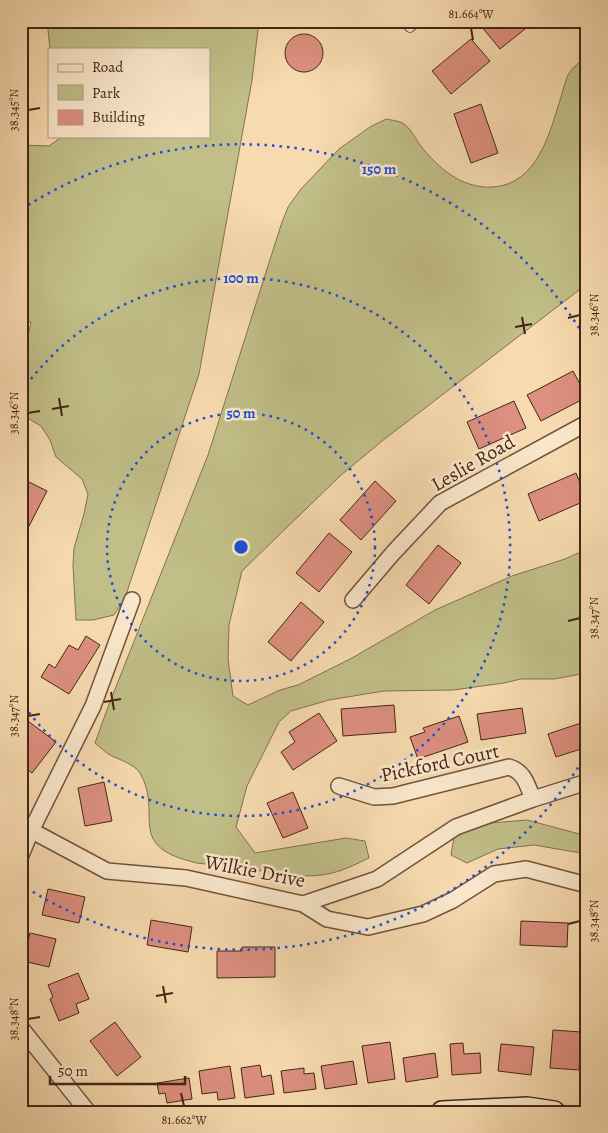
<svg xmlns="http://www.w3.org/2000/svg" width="608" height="1133" font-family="Alegreya,serif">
	<rect width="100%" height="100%" fill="#f7daaf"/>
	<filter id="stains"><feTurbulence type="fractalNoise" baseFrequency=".004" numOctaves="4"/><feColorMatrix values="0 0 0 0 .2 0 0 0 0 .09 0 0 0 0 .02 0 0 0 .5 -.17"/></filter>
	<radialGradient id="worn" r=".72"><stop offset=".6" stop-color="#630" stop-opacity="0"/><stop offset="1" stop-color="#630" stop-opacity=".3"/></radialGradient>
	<path fill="#c1be87" stroke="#82724e" d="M 47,21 L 259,21 L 252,80 L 199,374 L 125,598 L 114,615 L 93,620 L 76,620 L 73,566 L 74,548 L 84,514 L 88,494 L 82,479 L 56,457 L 50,440 L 41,426 L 21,414 L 21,366 L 31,322 L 21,321 L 21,145 L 49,146 L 63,136 L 209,136 L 209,49 L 50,49 Z
		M 587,57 L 587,284 L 382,441 L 340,476 L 242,571 L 229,625 L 228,659 L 233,696 L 248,705 L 280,690 L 298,685 L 352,658 L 435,610 L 512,576 L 565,559 L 587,549 L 587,673 L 554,679 L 521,679 L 504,683 L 453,690 L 384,691 L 329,700 L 291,711 L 279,722 L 247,786 L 236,827 L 255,853 L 346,838 L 365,841 L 369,858 C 344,870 332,876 304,876 L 197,863 C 123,846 164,815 140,773 C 134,764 120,760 110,755 C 105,752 100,747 95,743 L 108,707 L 208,455 L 281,225 L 288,207 L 301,189 L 339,149 L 370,127 L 386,119 C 391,120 400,121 404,124 C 410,128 416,139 420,145 C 438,168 462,189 493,187 C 538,184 550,132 561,97 C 563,90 565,82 568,75 C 572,68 580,61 587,57 Z
		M 527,820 L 587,836 L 587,854 L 534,845 L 498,849 L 467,863 L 451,855 L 454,837 L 470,827 L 490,823 Z"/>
	<path fill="#dd8f80" stroke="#442614" d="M 487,21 L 535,21 L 500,49 L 481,26 Z
		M285 53a19 19 0 1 1 38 0a19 19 0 1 1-38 0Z
		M 471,39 L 490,61 L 451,94 L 432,71 Z
		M 481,104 L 498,153 L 471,163 L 454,114 Z
		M 573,371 L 587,397 L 541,421 L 527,395 Z
		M 514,401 L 526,428 L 479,449 L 467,422 Z
		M 576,473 L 587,500 L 539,521 L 528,494 Z
		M 27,481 L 47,491 L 26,532 L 21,529 L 21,491 Z
		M 375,481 L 396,501 L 361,540 L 340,520 Z
		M 329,533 L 352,552 L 319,592 L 296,573 Z
		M 438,545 L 461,563 L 429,604 L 406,585 Z
		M 301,602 L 324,622 L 291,661 L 268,642 Z
		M 86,636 L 100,645 L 69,694 L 41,677 L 49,664 L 55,668 L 69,645 L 78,650 Z
		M 394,705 L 396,732 L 343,736 L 341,709 Z
		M 522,708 L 526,733 L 481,740 L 477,714 Z
		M 319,713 L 337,741 L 293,770 L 281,752 L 295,742 L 289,732 Z
		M 459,716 L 468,742 L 418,759 L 410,737 L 425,732 L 423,728 Z
		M 28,721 L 56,742 L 32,773 L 21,765 L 21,730 Z
		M 584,722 L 587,730 L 587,747 L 556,757 L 548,734 Z
		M 104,782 L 112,821 L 85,826 L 78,788 Z
		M 293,792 L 308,828 L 283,838 L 267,803 Z
		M 48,889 L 85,897 L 79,923 L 42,915 Z
		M 151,920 L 192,927 L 188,952 L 147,945 Z
		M 521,921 L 568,923 L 567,947 L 520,945 Z
		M 30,933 L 56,939 L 49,967 L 23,961 Z
		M 242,947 L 275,947 L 275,977 L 217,978 L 217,951 L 242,951 Z
		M 78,973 L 89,999 L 76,1004 L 79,1013 L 59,1021 L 50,999 L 53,997 L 48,985 Z
		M 115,1022 L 141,1057 L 117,1076 L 90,1041 Z
		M 553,1030 L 581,1032 L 579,1070 L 550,1068 Z
		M 390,1042 L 395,1079 L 368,1083 L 362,1046 Z
		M 463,1043 L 464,1054 L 480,1053 L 481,1073 L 452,1075 L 450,1044 Z
		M 501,1044 L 534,1047 L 531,1075 L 498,1071 Z
		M 435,1053 L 438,1077 L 406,1082 L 403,1058 Z
		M 353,1061 L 357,1084 L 325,1089 L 321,1066 Z
		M 260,1065 L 262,1077 L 271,1075 L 274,1094 L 245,1098 L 241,1068 Z
		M 230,1066 L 235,1098 L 218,1100 L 217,1092 L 202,1094 L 199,1071 Z
		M 304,1068 L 304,1074 L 314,1073 L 316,1089 L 284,1093 L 281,1071 Z
		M 189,1078 L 192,1099 L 167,1103 L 165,1093 L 159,1094 L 157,1083 Z"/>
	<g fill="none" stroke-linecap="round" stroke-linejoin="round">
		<defs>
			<path id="lane" d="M 403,21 L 410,28 L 417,21"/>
			<path id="street" d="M 353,600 L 393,553 L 440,503 L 587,423
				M 339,786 L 374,797 L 393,796 L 509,767 C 525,772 527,785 533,799
				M 21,825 L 107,871 L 186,878 L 303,904 L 377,879 L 456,827 L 533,799 L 587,782
				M 21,855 L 31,831 L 93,706 L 132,600
				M 303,904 L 327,919 L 368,927 L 423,914 L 453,900 L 494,874 L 526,869 L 587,885
				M 21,1028 L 88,1112"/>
			<path id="secondary" d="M 442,1112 L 527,1108 L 554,1112"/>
		</defs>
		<use href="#lane" stroke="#71533b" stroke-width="10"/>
		<use href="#street" stroke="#71533b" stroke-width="18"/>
		<use href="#secondary" stroke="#442614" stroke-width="24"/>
		<use href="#lane" stroke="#fae7cb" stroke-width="8"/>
		<use href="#street" stroke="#fae7cb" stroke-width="15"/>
		<use href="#secondary" stroke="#fae7cb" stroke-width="21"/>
	</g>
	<path fill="none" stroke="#442614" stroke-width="2" d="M 471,28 L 473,40M 28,110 L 40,108M 522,317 L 525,334M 568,318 L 580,315M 515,327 L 532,324M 59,398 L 62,416M 52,409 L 69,406M 28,413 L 40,411M 568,621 L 580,618M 111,692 L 114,710M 104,702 L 121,699M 28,716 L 40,714M 568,924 L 580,921M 163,986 L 166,1003M 156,996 L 173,993M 28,1019 L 40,1017M 181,1093 L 184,1106"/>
	<g fill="none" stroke="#1d4ed8" stroke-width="2.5" stroke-dasharray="2.5 5">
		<circle cx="241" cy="547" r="134"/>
		<path d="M22 391A269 269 0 1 1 22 703"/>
		<path d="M586 755A403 403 0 0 1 22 885M22 209A403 403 0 0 1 586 339"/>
	</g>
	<g text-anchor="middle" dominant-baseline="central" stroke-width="5" stroke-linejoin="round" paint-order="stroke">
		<g font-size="20" fill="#442614" stroke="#fae7cb">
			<text transform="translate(473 463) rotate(-30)">Leslie Road</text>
			<text transform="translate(440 763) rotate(-12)">Pickford Court</text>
			<text transform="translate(255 871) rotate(11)">Wilkie Drive</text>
		</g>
	</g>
	<circle cx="241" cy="547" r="8" fill="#1d4ed8" stroke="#fae7cb" stroke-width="2.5"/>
	<g font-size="15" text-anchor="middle" font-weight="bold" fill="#1d4ed8" stroke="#fae7cb" stroke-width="5" stroke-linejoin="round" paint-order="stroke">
		<text x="379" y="174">150 m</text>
		<text x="241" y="283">100 m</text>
		<text x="241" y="418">50 m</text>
	</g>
	<rect width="608" height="1133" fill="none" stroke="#f7daaf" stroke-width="55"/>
	<rect x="48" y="48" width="162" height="90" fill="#fae7cb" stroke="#b19a82"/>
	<rect x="58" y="64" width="25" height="8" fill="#fae7cb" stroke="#b19a82"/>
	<text x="92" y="72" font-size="15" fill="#442614">Road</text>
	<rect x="58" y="85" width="25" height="15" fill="#c1be87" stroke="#b19a82"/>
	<text x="92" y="98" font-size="15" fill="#442614">Park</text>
	<rect x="58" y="110" width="25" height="15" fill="#dd8f80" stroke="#b19a82"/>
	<text x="92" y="122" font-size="15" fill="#442614">Building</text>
	<path d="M50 1076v8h135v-8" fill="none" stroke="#442614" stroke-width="2.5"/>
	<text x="58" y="1076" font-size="15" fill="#442614" stroke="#fae7cb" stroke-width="4" paint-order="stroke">50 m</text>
	<rect x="28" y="28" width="552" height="1078" fill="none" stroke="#442614" stroke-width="2"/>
	<g font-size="12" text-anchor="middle" fill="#442614">
		<text x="471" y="18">81.664°W</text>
		<text transform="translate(14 110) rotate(-90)" y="4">38.345°N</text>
		<text transform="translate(594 315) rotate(-90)" y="4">38.346°N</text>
		<text transform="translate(14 413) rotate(-90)" y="4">38.346°N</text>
		<text transform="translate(594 618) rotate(-90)" y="4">38.347°N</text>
		<text transform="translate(14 716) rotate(-90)" y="4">38.347°N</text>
		<text transform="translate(594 921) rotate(-90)" y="4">38.348°N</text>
		<text transform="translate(14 1019) rotate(-90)" y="4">38.348°N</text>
		<text x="184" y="1124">81.662°W</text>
	</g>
	<rect width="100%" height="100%" filter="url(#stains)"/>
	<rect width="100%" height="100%" fill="url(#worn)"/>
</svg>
